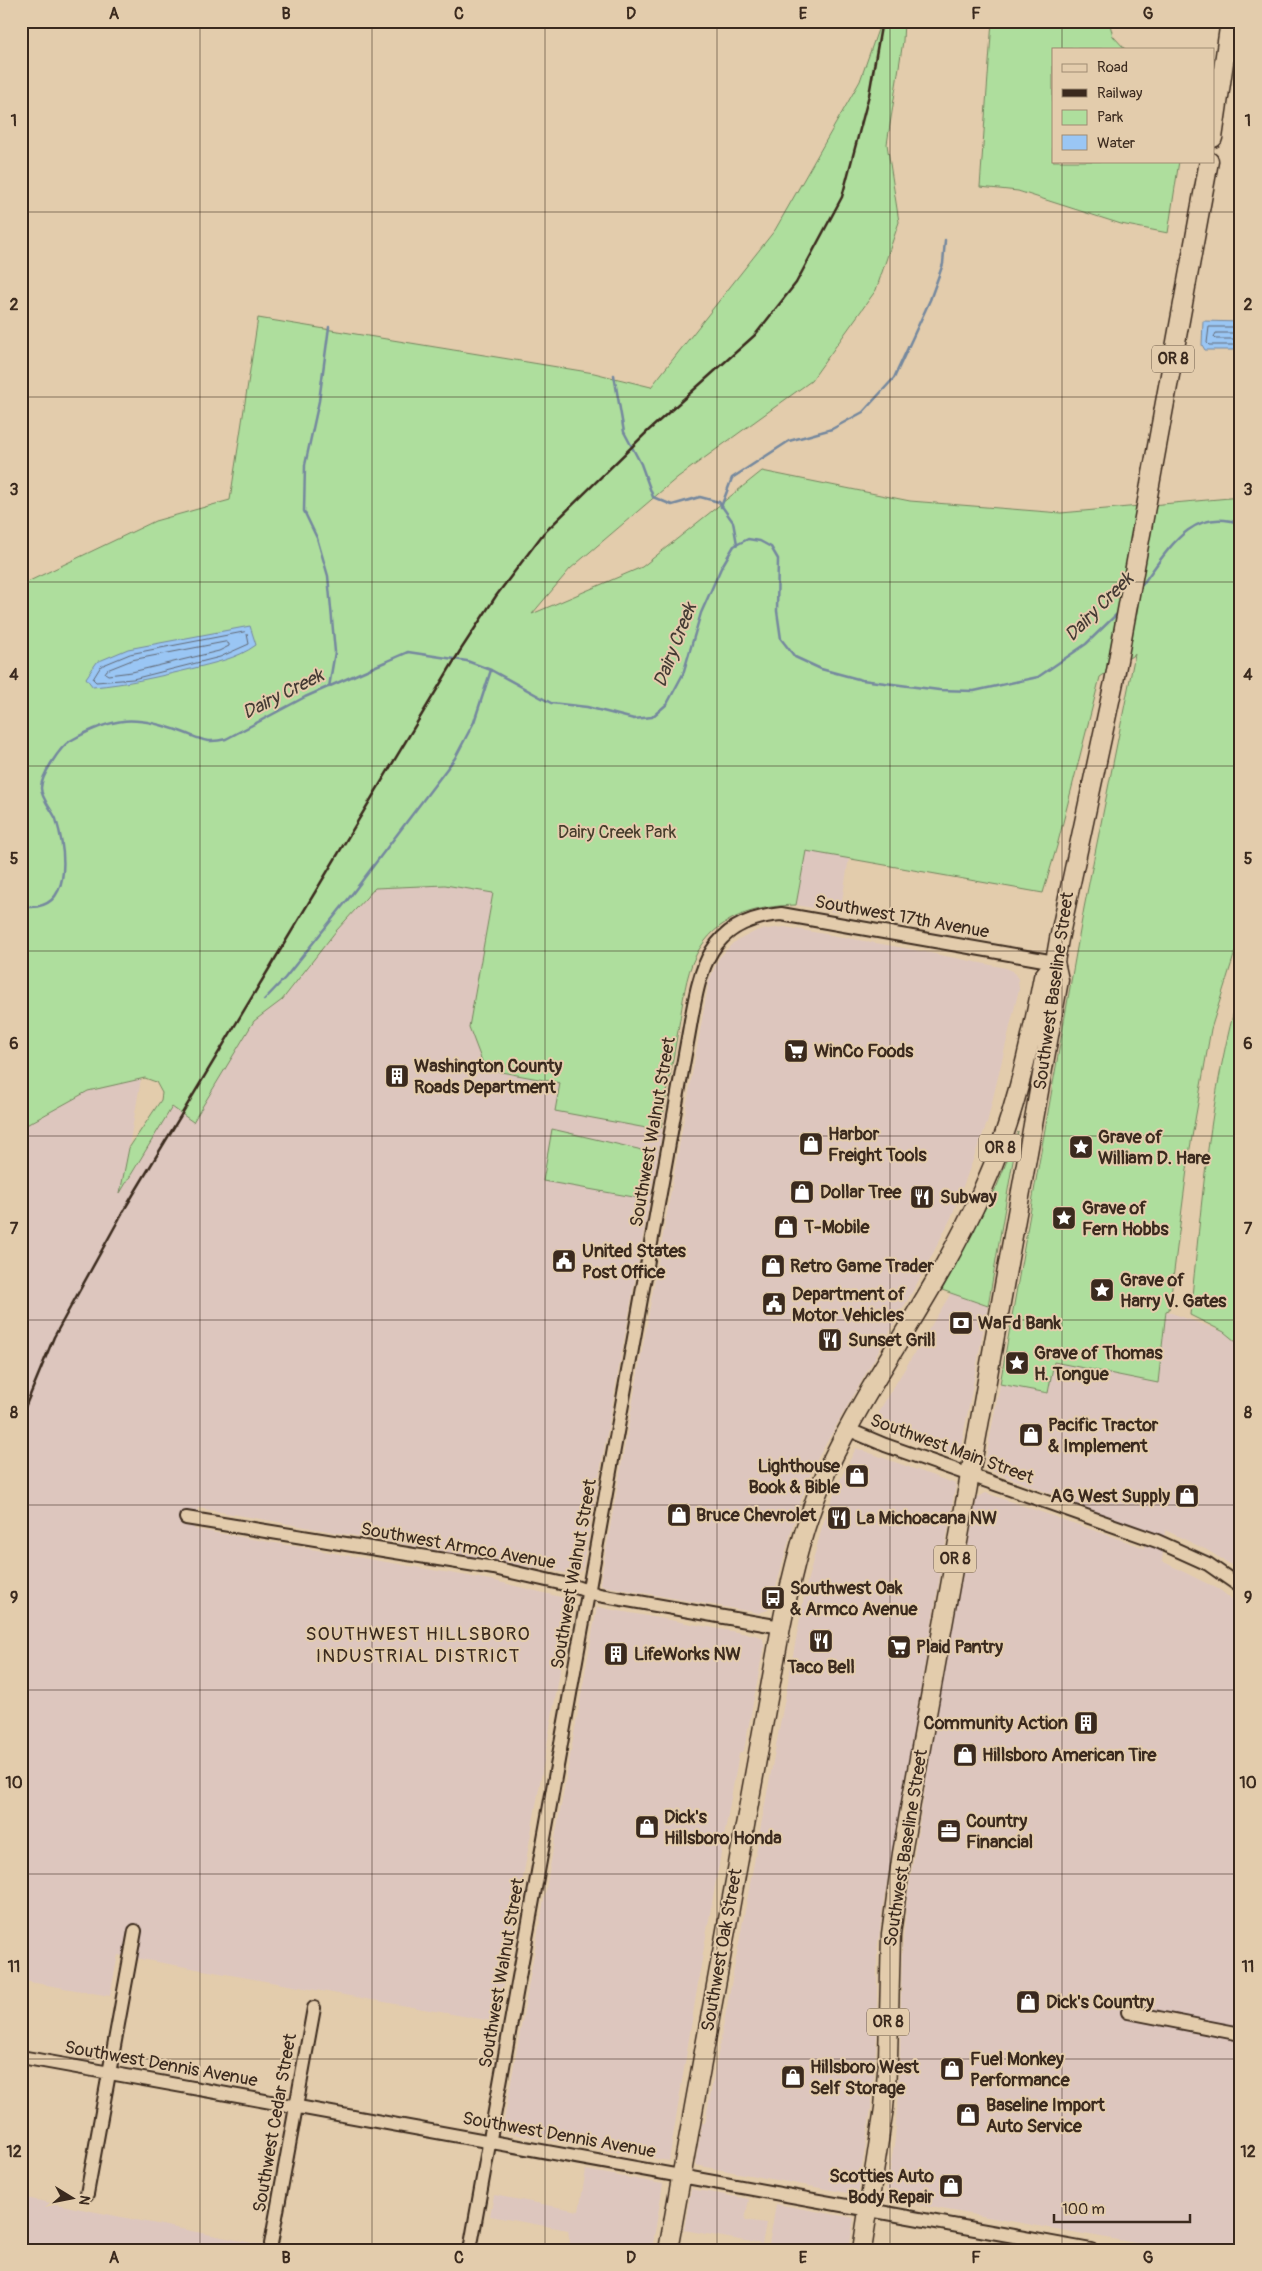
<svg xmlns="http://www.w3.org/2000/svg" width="1262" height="2271" font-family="Pangolin,sans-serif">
	<rect width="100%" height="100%" fill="#e3ccac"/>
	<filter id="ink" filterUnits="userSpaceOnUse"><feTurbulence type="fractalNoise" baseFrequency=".02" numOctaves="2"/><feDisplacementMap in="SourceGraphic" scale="10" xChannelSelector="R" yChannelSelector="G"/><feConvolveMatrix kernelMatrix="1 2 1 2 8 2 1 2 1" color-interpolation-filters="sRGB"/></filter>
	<g filter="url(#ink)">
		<path fill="#ddc6be" d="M 806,851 L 849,858 L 840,913 L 796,905 Z
			M 445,885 L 493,893 L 469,1027 L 560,1082 L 657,1130 L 663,1128 L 582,1570 L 576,1575 L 198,1508 L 194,1529 L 491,1580 L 573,1600 L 497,2022 L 118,1955 L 110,1996 L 24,1981 L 21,1999 L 21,1128 L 88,1091 L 141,1079 L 121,1191 L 172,1107 L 193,1121 L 254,1021 L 282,1000 L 336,931 L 375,888 Z
			M 785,927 L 910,949 L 1006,968 L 1013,971 L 1018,979 L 1019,989 L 987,1123 L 951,1218 L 923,1273 L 814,1465 L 797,1511 L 771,1605 L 768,1610 L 759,1613 L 603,1586 L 600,1583 L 709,981 L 718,959 L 733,943 L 758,930 Z
			M 951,1293 L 988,1306 L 959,1458 L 880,1429 L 879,1411 Z
			M 1166,1311 L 1224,1332 L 1241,1346 L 1241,1571 L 1207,1550 L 1165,1530 L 1162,1561 L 1220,1590 L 1241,1607 L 1241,2009 L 1235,2040 L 1241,2041 L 1241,2250 L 1175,2250 L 885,2199 L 895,2139 L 900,2057 L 902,1953 L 907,1898 L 937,1715 L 977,1497 L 986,1493 L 1145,1548 L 1146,1531 L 984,1468 L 1000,1384 L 1048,1393 L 1054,1362 L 1158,1383 Z
			M 856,1448 L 956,1484 L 884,1900 L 877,1952 L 877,2037 L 871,2109 L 858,2195 L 695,2165 L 702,2123 L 705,2123 L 806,1586 L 822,1527 L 836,1488 Z
			M 597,1607 L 759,1636 L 763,1639 L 764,1646 L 744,1750 L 739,1754 L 704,1947 L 669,2161 L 508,2133 L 503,2126 Z
			M 586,2170 L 663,2184 L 652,2250 L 571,2250 L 568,2230 L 490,2216 L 494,2195 L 579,2211 Z
			M 691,2189 L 749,2199 L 745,2220 L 766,2223 L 762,2244 L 684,2230 Z
			M 21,2197 L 287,2250 L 21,2250 Z
			M 776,2204 L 854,2218 L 849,2250 L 768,2250 Z"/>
		<path fill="#aede9d" stroke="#74845e" d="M 881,21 L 904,21 L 903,41 L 887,144 L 899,222 L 876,290 L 811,381 L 678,477 L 570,569 L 532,614 L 642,567 L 762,471 L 910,501 L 1061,513 L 1241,497 L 1241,933 L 1211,1029 L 1189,1154 L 1169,1310 L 1166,1311 L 1158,1383 L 1054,1362 L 1048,1393 L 1000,1384 L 1084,908 L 1135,654 L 1100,677 L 1057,846 L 1043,893 L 806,851 L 796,905 C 756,906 716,916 696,955 C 685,976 683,1003 679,1025 C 673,1059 667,1093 661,1127 L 657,1130 L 555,1111 L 560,1083 L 485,1069 L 469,1027 L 493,893 L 445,885 L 375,888 L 336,931 L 282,1000 L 254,1021 L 193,1122 L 172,1107 L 120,1193 L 129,1148 L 161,1100 L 162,1093 L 156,1082 L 145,1078 L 88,1091 L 21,1128 L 21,585 L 155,521 L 230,500 L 258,318 L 594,373 L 651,387 L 775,230 L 860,81 Z
			M 992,21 L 1109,21 L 1113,36 L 1125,49 L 1053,49 L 1053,161 L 1179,161 L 1168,233 L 1121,224 L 1018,191 L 980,187 Z
			M 1241,986 L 1241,1346 L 1224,1332 L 1190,1315 C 1202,1204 1209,1093 1241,986 Z
			M 552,1129 L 638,1149 L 654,1155 L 645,1199 L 543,1181 Z
			M 1018,1132 L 988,1306 L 942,1290 L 997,1186 Z"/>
		<path fill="#9ac6f4" stroke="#74889e" d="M 1203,321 L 1241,322 L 1241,350 L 1205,350 L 1202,345 Z
			M 250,626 L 256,645 C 237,659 213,663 191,669 C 157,677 127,684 93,687 L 86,678 L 97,662 L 128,649 Z"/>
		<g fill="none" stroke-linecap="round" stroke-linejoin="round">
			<path stroke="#616874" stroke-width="1" d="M 1241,327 L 1209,327 L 1207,343 L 1209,345 L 1241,345
				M 1241,333 L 1216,333 L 1214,337 L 1216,339 L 1241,339
				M 245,632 L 247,634 L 249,644 L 220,657 L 133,679 L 96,682 L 93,679 L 101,666 L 130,654 Z
				M 226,642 L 229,644 L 229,646 L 219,651 L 132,672 L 108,675 L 105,673 L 107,670 L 132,660 Z"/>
			<path stroke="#74889e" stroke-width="2.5" d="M 614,375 L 624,432 L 641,464 L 653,497 L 672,505 L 700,497 L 719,502 L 733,522 L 737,544
				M 721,507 L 732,478 L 789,441 L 832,429 L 863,412 L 894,378 L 930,300 L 943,264 L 945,240
				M 1139,589 C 1166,554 1189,505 1241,524
				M 329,687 L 335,652 L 328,576 L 317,538 L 304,511 L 305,465 L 319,401 L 329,327
				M 21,906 C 74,915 66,852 56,819 C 52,810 41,798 41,788 C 41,776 60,747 70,741 C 114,716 136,715 182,732 C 201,739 206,744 226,739 L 305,697 L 408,652 L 467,661 L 491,670 L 551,703 L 587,707 L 634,719 L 652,717 L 667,704 L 683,674 L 701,613 L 721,568 L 734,546 L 748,539 L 760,541 L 771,547 L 778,559 L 777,611 L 781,639 L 795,657 L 821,669 L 862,680 L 939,690 L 974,691 L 1038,677 L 1086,644 L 1119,612
				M 264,1000 L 285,978 L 349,898 L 455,758 L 474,722 L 491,670"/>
			<defs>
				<path id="minor" d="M 847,1429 L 885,1445 L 1157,1541 L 1208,1564 L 1241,1587
					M 186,1518 L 494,1568 L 573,1586 L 599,1595 L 781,1627
					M 1128,2012 L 1241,2034
					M 21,2057 L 1091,2250
					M 87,2194 L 135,1931
					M 271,2244 L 314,2008
					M 470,2250 L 687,1043 C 699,979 701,921 781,914 L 1055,962"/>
				<path id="highway" d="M 1213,138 L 1230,21
					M 668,2250 L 781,1627 C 792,1573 805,1519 828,1468 C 873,1373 939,1288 982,1191 C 1013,1123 1029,1051 1043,977 L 1055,962
					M 862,2250 L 884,2108 L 888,2059 L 891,1934 L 902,1853 L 1059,980 L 1055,962 L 1059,939 L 1114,682 L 1209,161"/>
			</defs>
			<use href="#minor" stroke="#3b2a1e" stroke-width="16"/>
			<use href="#highway" stroke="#3b2a1e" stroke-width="21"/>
			<use href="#minor" stroke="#e3ccac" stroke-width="12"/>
			<use href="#highway" stroke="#e3ccac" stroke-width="18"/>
			<path stroke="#3b2a1e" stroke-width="2.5" d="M 21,1417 L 54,1337 L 124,1210 L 460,651 L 496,596 L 543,534 L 649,430 L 755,335 L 796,283 L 842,197 L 869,95 L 882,21"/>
		</g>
	</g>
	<path fill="none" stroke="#3b2a1e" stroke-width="1" stroke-opacity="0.55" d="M 200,21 L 200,2250M 372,21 L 372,2250M 545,21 L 545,2250M 717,21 L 717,2250M 890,21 L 890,2250M 1062,21 L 1062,49M 1062,161 L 1062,2250M 21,212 L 1241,212M 21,397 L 1241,397M 21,582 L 1241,582M 21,766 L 1241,766M 21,951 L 1241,951M 21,1136 L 1241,1136M 21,1320 L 1241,1320M 21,1505 L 1241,1505M 21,1690 L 1241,1690M 21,1874 L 1241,1874M 21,2059 L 1241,2059"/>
	<defs>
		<symbol id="supermarket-square" viewBox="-11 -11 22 22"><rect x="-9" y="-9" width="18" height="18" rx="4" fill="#3b2a1e" stroke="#e3ccac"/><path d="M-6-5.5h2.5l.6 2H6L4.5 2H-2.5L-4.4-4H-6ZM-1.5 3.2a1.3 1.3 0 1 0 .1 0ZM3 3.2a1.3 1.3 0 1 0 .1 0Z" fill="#fff"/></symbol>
		<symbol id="building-square" viewBox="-11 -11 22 22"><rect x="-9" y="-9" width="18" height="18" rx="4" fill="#3b2a1e" stroke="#e3ccac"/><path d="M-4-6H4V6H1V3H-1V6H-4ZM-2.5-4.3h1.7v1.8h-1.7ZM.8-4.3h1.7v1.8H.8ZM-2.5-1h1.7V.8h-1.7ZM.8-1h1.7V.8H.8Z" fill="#fff"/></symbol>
		<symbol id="shop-square" viewBox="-11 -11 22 22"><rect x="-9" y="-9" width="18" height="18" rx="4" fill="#3b2a1e" stroke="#e3ccac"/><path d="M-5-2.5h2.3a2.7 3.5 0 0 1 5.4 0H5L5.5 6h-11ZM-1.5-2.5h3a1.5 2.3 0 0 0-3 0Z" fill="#fff"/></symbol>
		<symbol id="sight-square" viewBox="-11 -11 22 22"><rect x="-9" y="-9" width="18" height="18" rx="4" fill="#3b2a1e" stroke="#e3ccac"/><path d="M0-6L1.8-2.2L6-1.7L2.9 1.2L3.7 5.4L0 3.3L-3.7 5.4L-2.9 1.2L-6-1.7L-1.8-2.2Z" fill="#fff"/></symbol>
		<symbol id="restaurant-square" viewBox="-11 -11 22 22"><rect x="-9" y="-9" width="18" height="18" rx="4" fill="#3b2a1e" stroke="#e3ccac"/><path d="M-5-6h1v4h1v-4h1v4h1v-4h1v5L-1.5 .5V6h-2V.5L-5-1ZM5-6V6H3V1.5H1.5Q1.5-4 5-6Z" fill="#fff"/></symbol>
		<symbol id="civic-square" viewBox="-11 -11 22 22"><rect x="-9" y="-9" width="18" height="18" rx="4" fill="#3b2a1e" stroke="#e3ccac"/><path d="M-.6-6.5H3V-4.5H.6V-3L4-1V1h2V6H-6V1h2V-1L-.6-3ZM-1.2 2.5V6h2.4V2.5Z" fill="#fff"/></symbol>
		<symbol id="bank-square" viewBox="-11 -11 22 22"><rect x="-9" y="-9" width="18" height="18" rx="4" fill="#3b2a1e" stroke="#e3ccac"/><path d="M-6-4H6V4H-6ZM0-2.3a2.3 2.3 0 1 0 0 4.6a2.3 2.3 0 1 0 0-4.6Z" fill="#fff"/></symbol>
		<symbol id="bus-square" viewBox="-11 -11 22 22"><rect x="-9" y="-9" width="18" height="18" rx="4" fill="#3b2a1e" stroke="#e3ccac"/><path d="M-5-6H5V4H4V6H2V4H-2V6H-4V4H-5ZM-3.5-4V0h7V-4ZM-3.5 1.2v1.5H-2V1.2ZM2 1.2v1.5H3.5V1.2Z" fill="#fff"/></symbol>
		<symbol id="office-square" viewBox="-11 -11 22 22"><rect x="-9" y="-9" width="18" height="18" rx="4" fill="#3b2a1e" stroke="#e3ccac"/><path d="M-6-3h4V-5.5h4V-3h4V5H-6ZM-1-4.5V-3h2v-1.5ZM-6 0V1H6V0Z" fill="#fff"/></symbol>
	</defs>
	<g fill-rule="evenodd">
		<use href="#supermarket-square" x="782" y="1037" width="28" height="28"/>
		<use href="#building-square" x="383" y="1062" width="28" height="28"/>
		<use href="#shop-square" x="797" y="1130" width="28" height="28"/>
		<use href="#sight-square" x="1067" y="1133" width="28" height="28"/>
		<use href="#shop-square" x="788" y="1178" width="28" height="28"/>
		<use href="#restaurant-square" x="908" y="1183" width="28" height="28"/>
		<use href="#sight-square" x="1050" y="1204" width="28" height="28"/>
		<use href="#shop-square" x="772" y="1213" width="28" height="28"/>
		<use href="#civic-square" x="550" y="1247" width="28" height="28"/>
		<use href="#shop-square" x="759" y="1252" width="28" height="28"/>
		<use href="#sight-square" x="1088" y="1276" width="28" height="28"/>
		<use href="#civic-square" x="760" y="1290" width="28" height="28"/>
		<use href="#bank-square" x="947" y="1309" width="28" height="28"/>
		<use href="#restaurant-square" x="816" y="1326" width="28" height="28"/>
		<use href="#sight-square" x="1003" y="1349" width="28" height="28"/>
		<use href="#shop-square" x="1017" y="1421" width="28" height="28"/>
		<use href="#shop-square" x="843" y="1462" width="28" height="28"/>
		<use href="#shop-square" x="1173" y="1482" width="28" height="28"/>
		<use href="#shop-square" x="665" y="1501" width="28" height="28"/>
		<use href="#restaurant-square" x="825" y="1504" width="28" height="28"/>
		<use href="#bus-square" x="759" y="1584" width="28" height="28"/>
		<use href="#restaurant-square" x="807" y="1627" width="28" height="28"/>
		<use href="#supermarket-square" x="885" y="1633" width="28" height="28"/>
		<use href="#building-square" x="602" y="1640" width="28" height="28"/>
		<use href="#building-square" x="1072" y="1709" width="28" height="28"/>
		<use href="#shop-square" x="951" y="1741" width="28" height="28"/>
		<use href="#shop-square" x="633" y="1813" width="28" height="28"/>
		<use href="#office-square" x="935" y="1817" width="28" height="28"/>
		<use href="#shop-square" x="1014" y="1988" width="28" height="28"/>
		<use href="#shop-square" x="938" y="2055" width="28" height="28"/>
		<use href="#shop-square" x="779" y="2063" width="28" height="28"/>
		<use href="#shop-square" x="954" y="2101" width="28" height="28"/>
		<use href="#shop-square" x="937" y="2172" width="28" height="28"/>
	</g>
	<g text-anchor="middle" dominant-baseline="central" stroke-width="4" stroke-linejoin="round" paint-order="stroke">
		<g fill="#e3ccac" stroke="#6d5b49" stroke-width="1">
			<rect x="1152" y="345.5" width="42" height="27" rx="4"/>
			<rect x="979" y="1134.5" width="42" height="27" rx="4"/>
			<rect x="934" y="1545.5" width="42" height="27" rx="4"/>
			<rect x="867" y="2008.5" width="42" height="27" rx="4"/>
		</g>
		<g font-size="16" font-weight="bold" fill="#3b2a1e">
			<text x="1173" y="359">OR 8</text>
			<text x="1000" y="1148">OR 8</text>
			<text x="955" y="1559">OR 8</text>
			<text x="888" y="2022">OR 8</text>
		</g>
		<g font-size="18" fill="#463c2b" stroke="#e3ccac">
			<text x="617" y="832">Dairy Creek Park</text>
		</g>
		<g font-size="18" fill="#3b2a1e" stroke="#e3ccac">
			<text transform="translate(902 917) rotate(10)">Southwest 17th Avenue</text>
			<text transform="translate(1054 991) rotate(-82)">Southwest Baseline Street</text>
			<text transform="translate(653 1132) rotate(-80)">Southwest Walnut Street</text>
			<text transform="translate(952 1449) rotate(20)">Southwest Main Street</text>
			<text transform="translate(458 1546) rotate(10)">Southwest Armco Avenue</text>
			<text transform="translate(574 1574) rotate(-80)">Southwest Walnut Street</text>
			<text transform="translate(906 1848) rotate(-81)">Southwest Baseline Street</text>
			<text transform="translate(722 1950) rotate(-80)">Southwest Oak Street</text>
			<text transform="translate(502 1973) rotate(-80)">Southwest Walnut Street</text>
			<text transform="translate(161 2064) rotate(10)">Southwest Dennis Avenue</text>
			<text transform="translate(275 2123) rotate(-80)">Southwest Cedar Street</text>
			<text transform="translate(559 2135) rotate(10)">Southwest Dennis Avenue</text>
		</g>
		<g font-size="18" font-weight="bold" fill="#3b2a1e" stroke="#e3ccac" text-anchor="start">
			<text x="814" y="1051">WinCo Foods</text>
			<text x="414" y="1066">Washington County<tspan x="414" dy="21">Roads Department</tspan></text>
			<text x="828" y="1134">Harbor<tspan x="828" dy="21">Freight Tools</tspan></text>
			<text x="1098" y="1137">Grave of<tspan x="1098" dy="21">William D. Hare</tspan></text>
			<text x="820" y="1192">Dollar Tree</text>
			<text x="940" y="1197">Subway</text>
			<text x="1082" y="1208">Grave of<tspan x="1082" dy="21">Fern Hobbs</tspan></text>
			<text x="804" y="1227">T-Mobile</text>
			<text x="582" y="1251">United States<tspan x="582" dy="21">Post Office</tspan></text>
			<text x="790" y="1266">Retro Game Trader</text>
			<text x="1120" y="1280">Grave of<tspan x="1120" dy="21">Harry V. Gates</tspan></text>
			<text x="792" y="1294">Department of<tspan x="792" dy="21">Motor Vehicles</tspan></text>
			<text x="978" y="1323">WaFd Bank</text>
			<text x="848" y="1340">Sunset Grill</text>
			<text x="1034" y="1353">Grave of Thomas<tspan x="1034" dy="21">H. Tongue</tspan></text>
			<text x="1048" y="1425">Pacific Tractor<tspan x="1048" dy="21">&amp; Implement</tspan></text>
			<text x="840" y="1466" text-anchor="end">Lighthouse<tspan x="840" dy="21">Book &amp; Bible</tspan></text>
			<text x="1170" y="1496" text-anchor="end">AG West Supply</text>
			<text x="696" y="1515">Bruce Chevrolet</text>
			<text x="856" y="1518">La Michoacana NW</text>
			<text x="790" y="1588">Southwest Oak<tspan x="790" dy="21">&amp; Armco Avenue</tspan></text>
			<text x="916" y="1647">Plaid Pantry</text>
			<text x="634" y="1654">LifeWorks NW</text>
			<text x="821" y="1667" text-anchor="middle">Taco Bell</text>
			<text x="1068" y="1723" text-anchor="end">Community Action</text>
			<text x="982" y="1755">Hillsboro American Tire</text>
			<text x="664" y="1817">Dick's<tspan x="664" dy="21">Hillsboro Honda</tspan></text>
			<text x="966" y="1821">Country<tspan x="966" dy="21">Financial</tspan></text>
			<text x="1046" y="2002">Dick's Country</text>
			<text x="970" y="2059">Fuel Monkey<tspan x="970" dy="21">Performance</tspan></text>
			<text x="810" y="2067">Hillsboro West<tspan x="810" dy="21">Self Storage</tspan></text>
			<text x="986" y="2105">Baseline Import<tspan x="986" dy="21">Auto Service</tspan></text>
			<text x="934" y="2176" text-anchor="end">Scotties Auto<tspan x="934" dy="21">Body Repair</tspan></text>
		</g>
		<g font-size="19" font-style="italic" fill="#443a33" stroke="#e3ccac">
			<text transform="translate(1099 607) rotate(-45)">Dairy Creek</text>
			<text transform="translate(675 645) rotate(-69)">Dairy Creek</text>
			<text transform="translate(283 694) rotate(-27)">Dairy Creek</text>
		</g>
		<g font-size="19" letter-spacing="1" fill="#3b2a1e" stroke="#e3ccac">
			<text x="418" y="1634">SOUTHWEST HILLSBORO<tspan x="418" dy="22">INDUSTRIAL DISTRICT</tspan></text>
		</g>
	</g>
	<rect width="1262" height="2271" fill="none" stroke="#e3ccac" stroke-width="55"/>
	<rect x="1052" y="48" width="162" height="115" fill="#e3ccac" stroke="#a08b73"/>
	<rect x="1062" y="64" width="25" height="8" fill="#e3ccac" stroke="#a08b73"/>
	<text x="1097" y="72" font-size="15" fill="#3b2a1e">Road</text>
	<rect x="1062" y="89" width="25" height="8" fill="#3b2a1e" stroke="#a08b73"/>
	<text x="1097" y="98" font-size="15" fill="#3b2a1e">Railway</text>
	<rect x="1062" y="110" width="25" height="15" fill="#aede9d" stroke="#a08b73"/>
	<text x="1097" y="122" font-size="15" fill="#3b2a1e">Park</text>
	<rect x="1062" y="135" width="25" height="15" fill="#9ac6f4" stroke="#a08b73"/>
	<text x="1097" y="148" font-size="15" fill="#3b2a1e">Water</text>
	<g transform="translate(72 2198) rotate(100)" stroke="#e3ccac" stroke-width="4" paint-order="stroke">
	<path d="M0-4L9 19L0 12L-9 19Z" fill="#3b2a1e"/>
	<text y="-8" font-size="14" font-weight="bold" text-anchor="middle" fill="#3b2a1e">N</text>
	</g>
	<path d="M1054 2214v8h136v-8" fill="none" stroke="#3b2a1e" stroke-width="2.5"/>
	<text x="1062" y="2214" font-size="15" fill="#3b2a1e" stroke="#e3ccac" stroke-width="4" paint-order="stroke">100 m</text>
	<rect x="28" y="28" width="1206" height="2216" fill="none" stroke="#3b2a1e" stroke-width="2"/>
	<g font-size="16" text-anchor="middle" font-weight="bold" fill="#3b2a1e">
		<text x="114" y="19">A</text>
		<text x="286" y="19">B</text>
		<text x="459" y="19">C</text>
		<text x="631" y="19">D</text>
		<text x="803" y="19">E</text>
		<text x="976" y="19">F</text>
		<text x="1148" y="19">G</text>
		<text x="14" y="126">1</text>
		<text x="1248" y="126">1</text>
		<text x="14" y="310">2</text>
		<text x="1248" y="310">2</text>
		<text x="14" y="495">3</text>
		<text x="1248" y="495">3</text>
		<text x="14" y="680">4</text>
		<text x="1248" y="680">4</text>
		<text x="14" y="864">5</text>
		<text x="1248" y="864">5</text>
		<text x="14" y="1049">6</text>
		<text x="1248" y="1049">6</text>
		<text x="14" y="1234">7</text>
		<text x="1248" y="1234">7</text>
		<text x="14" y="1418">8</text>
		<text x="1248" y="1418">8</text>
		<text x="14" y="1603">9</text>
		<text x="1248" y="1603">9</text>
		<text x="14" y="1788">10</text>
		<text x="1248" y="1788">10</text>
		<text x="14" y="1972">11</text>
		<text x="1248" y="1972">11</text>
		<text x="14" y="2157">12</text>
		<text x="1248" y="2157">12</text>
		<text x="114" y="2263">A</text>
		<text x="286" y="2263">B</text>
		<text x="459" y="2263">C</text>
		<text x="631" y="2263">D</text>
		<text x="803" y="2263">E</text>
		<text x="976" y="2263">F</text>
		<text x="1148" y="2263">G</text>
	</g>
</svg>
